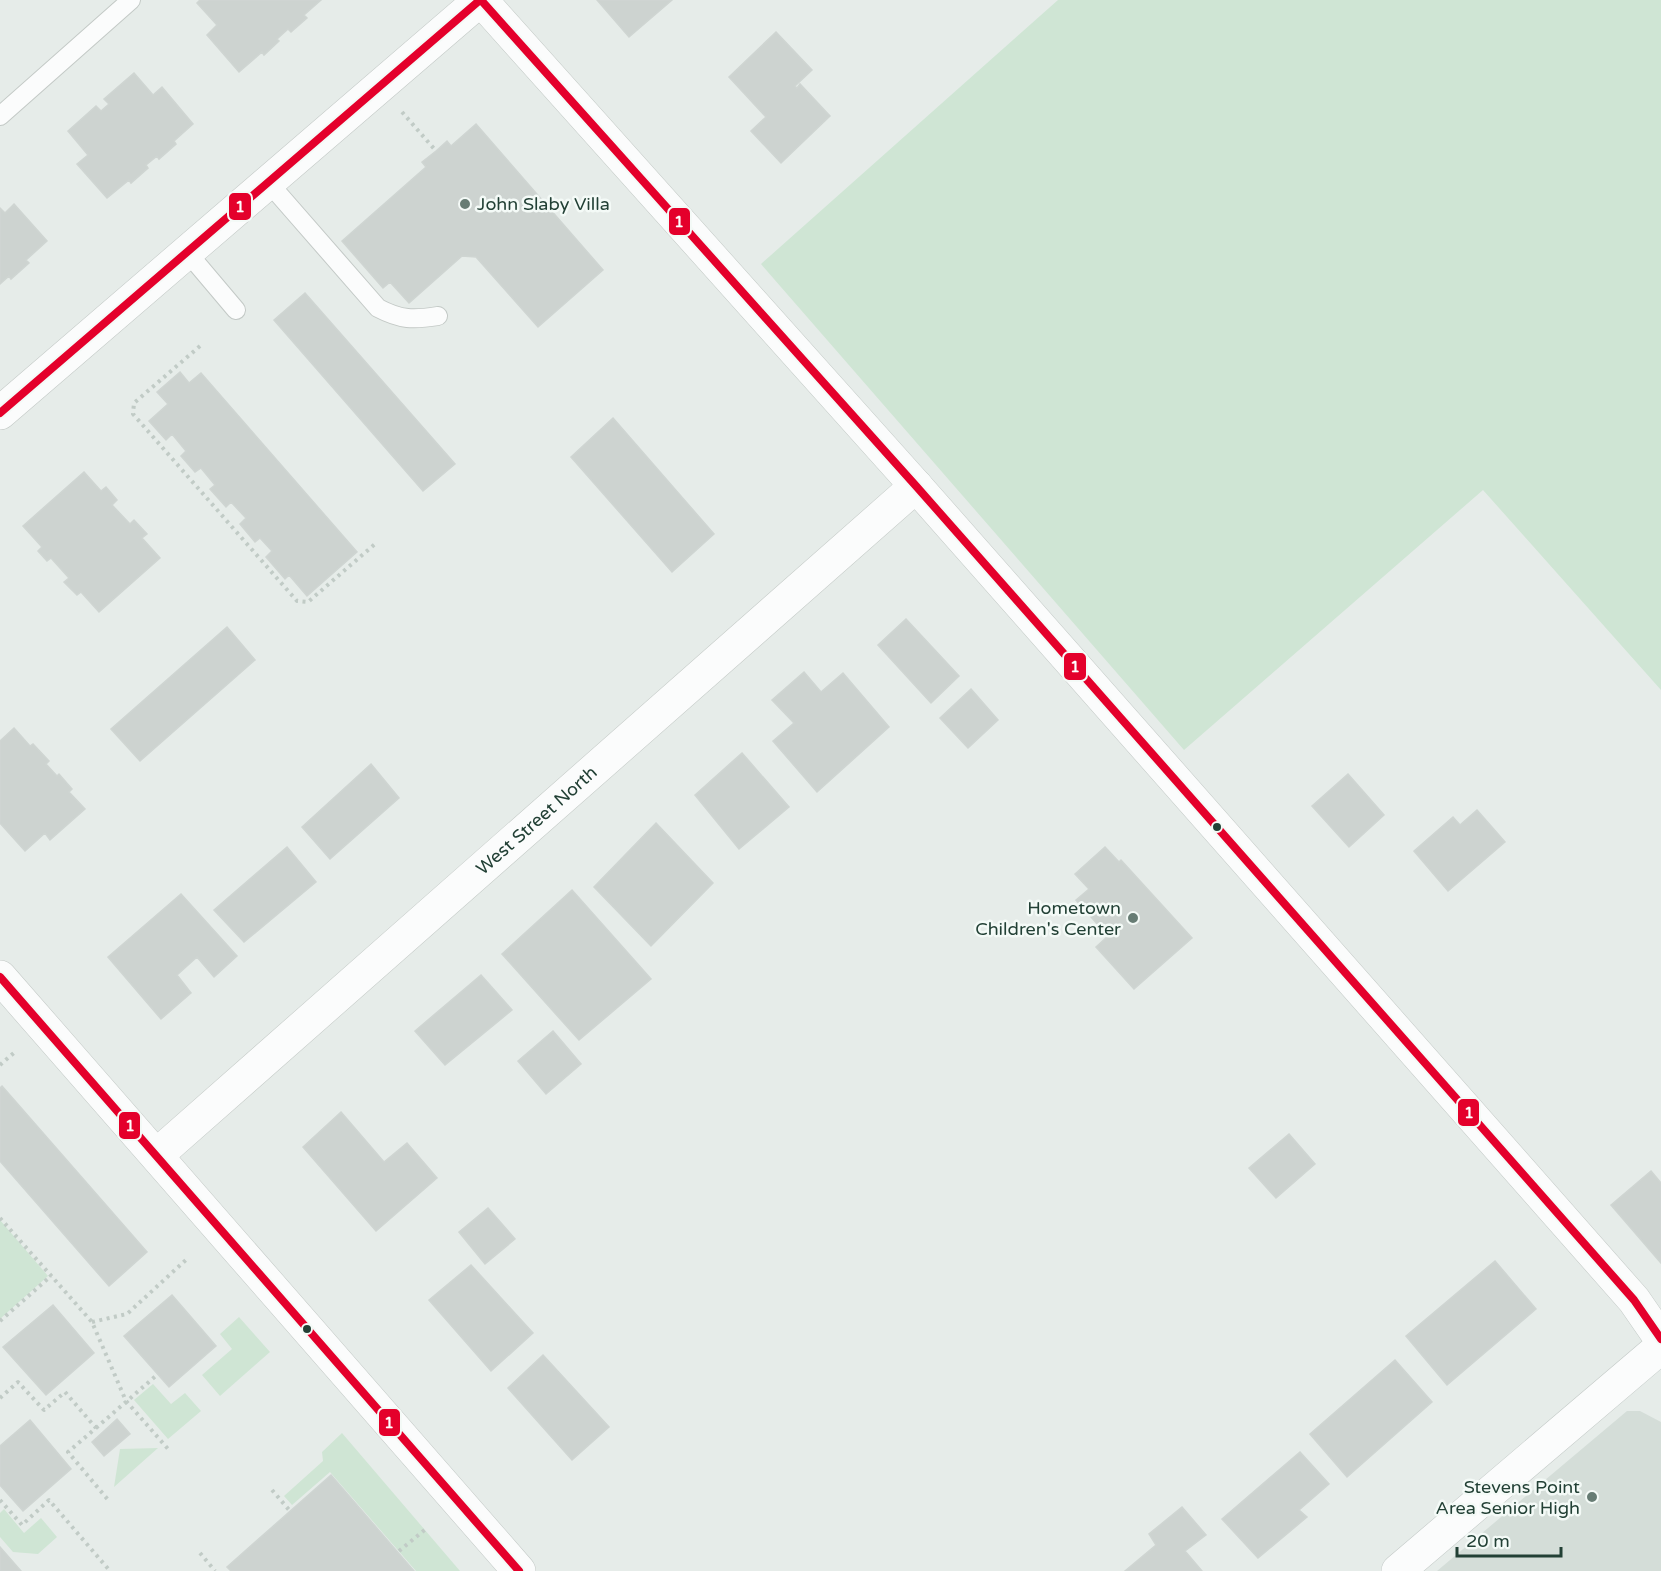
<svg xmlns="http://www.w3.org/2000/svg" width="1661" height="1571" font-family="'Varela Round',sans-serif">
	<rect width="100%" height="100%" fill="#e6ece9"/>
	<path fill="#d4ddd8" d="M 1627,1411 L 1640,1411 L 1661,1422 L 1661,1571 L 1437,1571 Z"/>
	<path fill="#cfe5d4" d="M 1058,0 L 1661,0 L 1661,690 L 1483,490 L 1184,750 L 761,264 Z
		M 0,1220 L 48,1276 L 0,1319 Z
		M 239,1317 L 270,1352 L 220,1396 L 202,1375 L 232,1349 L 220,1334 Z
		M 153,1384 L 171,1404 L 185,1393 L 201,1411 L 168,1439 L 134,1400 Z
		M 342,1433 L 460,1571 L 416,1571 L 330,1472 L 292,1505 L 284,1496 L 323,1461 L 322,1452 Z
		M 158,1448 L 114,1487 L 120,1449 Z
		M 4,1509 L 24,1533 L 41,1518 L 57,1537 L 38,1554 L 13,1552 L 0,1537 L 0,1513 Z"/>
	<path fill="#cdd3d0" stroke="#cfd5d2" stroke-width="1.5" d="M 200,0 L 321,0 L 304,15 L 307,18 L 291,32 L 288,29 L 277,39 L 279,41 L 264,55 L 262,52 L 239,72 L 207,35 L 217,25 L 197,3 Z
		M 597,0 L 672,0 L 629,37 Z
		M 776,32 L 812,70 L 795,86 L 797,88 L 800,84 L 830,116 L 781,163 L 751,131 L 766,117 L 729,77 Z
		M 134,73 L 153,95 L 162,87 L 193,124 L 174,141 L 176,144 L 159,159 L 157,156 L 146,165 L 148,168 L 131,183 L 129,180 L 107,198 L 77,164 L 88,155 L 68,131 L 96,106 L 101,111 L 109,104 L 104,99 Z
		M 476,124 L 603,270 L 538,327 L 476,257 L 462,256 L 409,303 L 390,282 L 383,288 L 342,241 L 426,167 L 422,162 L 436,151 L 447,141 L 451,146 Z
		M 14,204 L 47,241 L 26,260 L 29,263 L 11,279 L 9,276 L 0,284 L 0,208 L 5,213 Z
		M 305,293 L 455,464 L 423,491 L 274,320 Z
		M 180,372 L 189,383 L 201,373 L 357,552 L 307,596 L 289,575 L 285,579 L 266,557 L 272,551 L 260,538 L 255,542 L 240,524 L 246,518 L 231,502 L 226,507 L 210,489 L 215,485 L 201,468 L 195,472 L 181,456 L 186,451 L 172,434 L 166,440 L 149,421 L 168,404 L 157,392 Z
		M 613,418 L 714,534 L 672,572 L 571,457 Z
		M 84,472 L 101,491 L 106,487 L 117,500 L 112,505 L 130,524 L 134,520 L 147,534 L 142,538 L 160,558 L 99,612 L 81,592 L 77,595 L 64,582 L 69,578 L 51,558 L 47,561 L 38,551 L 42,547 L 23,526 Z
		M 906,619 L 959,676 L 931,703 L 878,645 Z
		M 227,627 L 255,660 L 140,761 L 111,729 Z
		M 804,672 L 821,692 L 843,673 L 889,727 L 817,792 L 773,741 L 794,723 L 772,700 Z
		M 971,689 L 998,720 L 968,748 L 940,718 Z
		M 14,728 L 30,746 L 33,744 L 49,761 L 46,764 L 57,776 L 59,774 L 72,789 L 69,792 L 85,809 L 50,840 L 45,833 L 25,851 L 0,823 L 0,741 Z
		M 742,753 L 789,807 L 739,849 L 695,795 Z
		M 371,764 L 399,798 L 330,859 L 302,827 Z
		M 1348,774 L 1384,815 L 1349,847 L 1312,806 Z
		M 1477,810 L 1505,842 L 1448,891 L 1414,851 L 1453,817 L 1460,825 Z
		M 656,823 L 713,883 L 651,946 L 594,887 Z
		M 287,847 L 316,882 L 244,942 L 214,910 Z
		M 1105,847 L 1119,862 L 1121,860 L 1192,938 L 1134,989 L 1096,947 L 1108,936 L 1076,900 L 1089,889 L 1075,874 Z
		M 572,890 L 651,979 L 579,1040 L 502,954 Z
		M 181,894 L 237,956 L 214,977 L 197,957 L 177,975 L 191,993 L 161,1019 L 108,957 Z
		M 481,975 L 512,1010 L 445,1065 L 415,1031 Z
		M 553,1031 L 581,1064 L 546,1094 L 518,1061 Z
		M 2,1086 L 147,1252 L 109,1286 L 0,1161 L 0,1088 Z
		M 341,1112 L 384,1162 L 407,1143 L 437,1178 L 376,1231 L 303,1147 Z
		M 1289,1134 L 1315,1164 L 1276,1198 L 1249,1168 Z
		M 1651,1171 L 1661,1183 L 1661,1263 L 1611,1205 Z
		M 488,1208 L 515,1239 L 485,1264 L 459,1232 Z
		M 1495,1261 L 1536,1309 L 1447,1385 L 1406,1336 Z
		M 471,1265 L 533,1333 L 491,1371 L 429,1300 Z
		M 172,1295 L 216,1346 L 169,1387 L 124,1336 Z
		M 53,1305 L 94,1353 L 46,1395 L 3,1347 Z
		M 543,1355 L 609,1427 L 572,1460 L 508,1388 Z
		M 1395,1360 L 1432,1402 L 1347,1477 L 1310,1434 Z
		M 117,1419 L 130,1434 L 104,1456 L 92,1442 Z
		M 30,1420 L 71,1469 L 23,1511 L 0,1485 L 0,1446 Z
		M 1300,1452 L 1329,1484 L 1299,1510 L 1307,1517 L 1258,1558 L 1222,1519 Z
		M 331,1475 L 414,1571 L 231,1571 L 227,1567 Z
		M 1182,1507 L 1206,1535 L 1185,1551 L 1202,1571 L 1125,1571 L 1156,1545 L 1149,1534 Z
		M 0,1547 L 21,1571 L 0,1571 Z"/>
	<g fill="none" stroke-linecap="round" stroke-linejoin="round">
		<defs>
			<path id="lane" d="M 0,116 L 131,0
				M 268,182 L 378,308 C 401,320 413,320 438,316
				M 187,252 L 236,310"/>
			<g id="street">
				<path d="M 481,0 L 916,486 L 1634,1300 L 1661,1339"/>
				<path d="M 0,413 L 480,0"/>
				<path d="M 0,977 L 519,1571"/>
				<path id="s1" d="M 157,1155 L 916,486"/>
			</g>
			<path id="secondary" d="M 1398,1571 L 1661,1347"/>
		</defs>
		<use href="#lane" stroke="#c3c9c6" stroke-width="20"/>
		<use href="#street" stroke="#c3c9c6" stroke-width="34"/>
		<use href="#secondary" stroke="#c2c9c6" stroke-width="34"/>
		<path stroke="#c1cbc6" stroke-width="4" stroke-dasharray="3 4.5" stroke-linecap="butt" d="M 402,112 L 436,151
			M 200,346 L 134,403 L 133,414 L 297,601 L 308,602 L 375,544
			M 0,1065 L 16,1051
			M 0,1218 L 92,1322 L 126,1401 L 169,1450
			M 0,1321 L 51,1276
			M 92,1322 L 127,1314 L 188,1258
			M 0,1398 L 18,1382 L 44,1410 L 65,1392 L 96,1428 L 68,1452 L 109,1501
			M 96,1428 L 158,1374
			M 272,1490 L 290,1511
			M 0,1500 L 22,1525 L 49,1500 L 110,1571
			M 399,1551 L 427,1528
			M 200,1553 L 215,1571"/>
		<use href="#lane" stroke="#fbfcfc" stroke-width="18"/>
		<use href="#street" stroke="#fbfcfc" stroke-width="33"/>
		<use href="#secondary" stroke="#fbfcfc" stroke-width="33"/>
		<defs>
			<path id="bus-1" d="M 481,0 L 916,486 L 1634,1300 L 1661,1339
				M 0,413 L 480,0
				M 0,977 L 519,1571"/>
		</defs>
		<use href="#bus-1" stroke="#f4faf7" stroke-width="12"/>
		<use href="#bus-1" stroke="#e4002b" stroke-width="8"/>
	</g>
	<g fill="#677c74" stroke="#f4faf7" stroke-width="2">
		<circle cx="465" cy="204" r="6"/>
		<circle cx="1133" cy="918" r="6"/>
		<circle cx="1592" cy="1497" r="6"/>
	</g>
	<g fill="#224035" stroke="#f4faf7" stroke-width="2">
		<circle cx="1217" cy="827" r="5"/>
		<circle cx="307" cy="1329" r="5"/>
	</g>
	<g text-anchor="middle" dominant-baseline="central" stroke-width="5" stroke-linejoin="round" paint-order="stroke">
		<g font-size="18" fill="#224035" stroke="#f4faf7" text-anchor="end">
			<text x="477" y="204" text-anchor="start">John Slaby Villa</text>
			<text x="1121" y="908">Hometown<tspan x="1121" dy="21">Children's Center</tspan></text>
			<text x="1580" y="1487">Stevens Point<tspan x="1580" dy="21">Area Senior High</tspan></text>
		</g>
		<g font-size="18" fill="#224035" stroke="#f4faf7">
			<text stroke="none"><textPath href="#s1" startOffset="506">West Street North</textPath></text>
		</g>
	</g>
	<g stroke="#f4faf7" stroke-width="2">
		<rect x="228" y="192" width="24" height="29" rx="6" fill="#e4002b"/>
		<rect x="668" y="207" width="23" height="29" rx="6" fill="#e4002b"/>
		<rect x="1063" y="652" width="24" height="29" rx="6" fill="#e4002b"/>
		<rect x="1457" y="1098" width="23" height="29" rx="6" fill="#e4002b"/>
		<rect x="118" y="1111" width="23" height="29" rx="6" fill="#e4002b"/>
		<rect x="378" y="1408" width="23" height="29" rx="6" fill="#e4002b"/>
	</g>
	<g font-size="16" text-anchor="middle" font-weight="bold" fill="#fff">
		<text x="240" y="212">1</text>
		<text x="679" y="227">1</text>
		<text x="1075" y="672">1</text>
		<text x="1469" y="1118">1</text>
		<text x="130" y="1131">1</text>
		<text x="389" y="1428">1</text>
	</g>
	<path d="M1457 1547v9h104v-9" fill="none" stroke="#224035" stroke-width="3"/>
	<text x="1466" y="1547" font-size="18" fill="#224035" stroke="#f4faf7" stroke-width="4.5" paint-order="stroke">20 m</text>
</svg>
